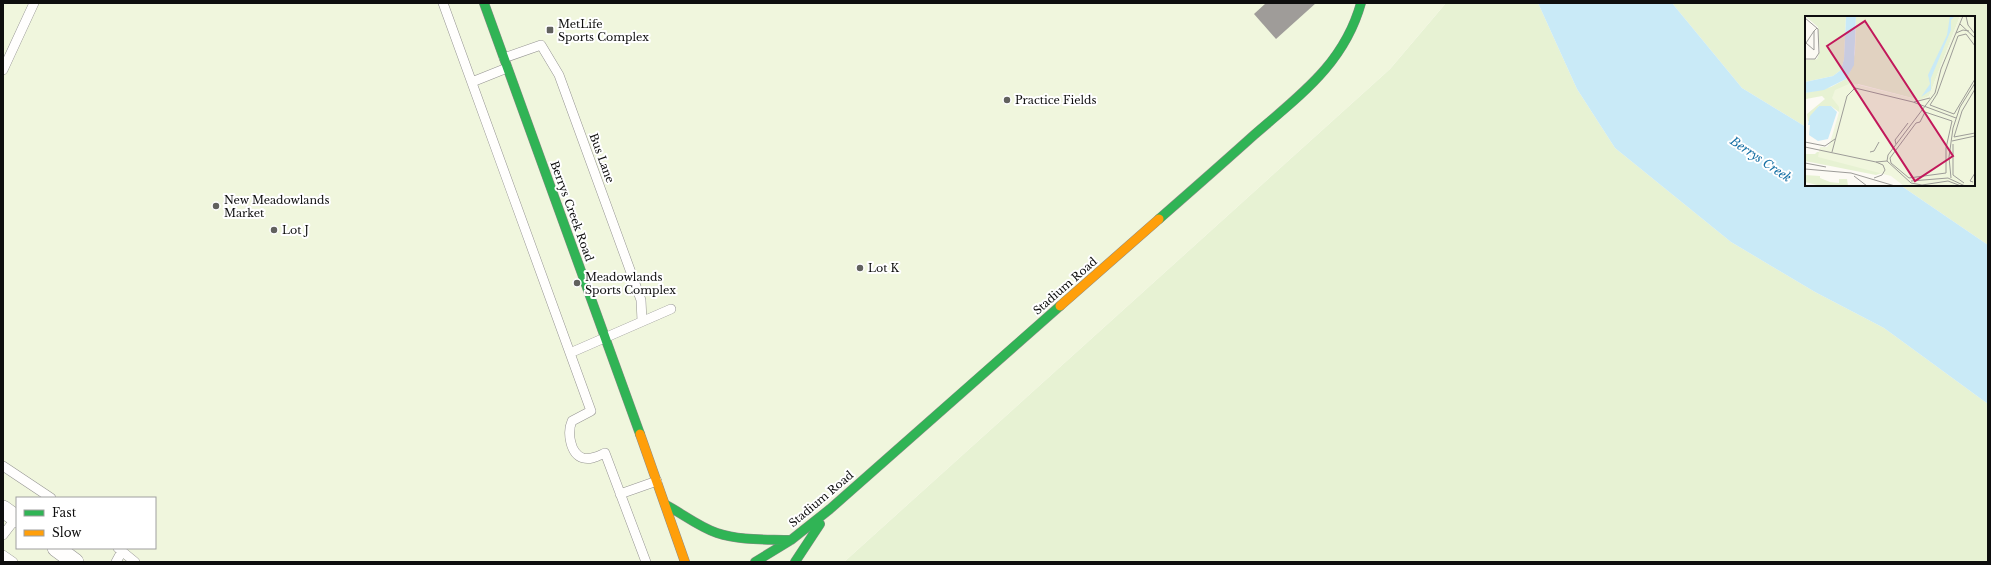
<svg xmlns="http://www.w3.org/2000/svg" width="1991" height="565" font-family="'Libre Baskerville',serif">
	<rect width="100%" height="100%" fill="#fcfaf4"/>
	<path fill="#e7f2d3" d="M 1446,3 L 1538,3 L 1577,89 L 1615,148 L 1731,242 L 1815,292 L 1884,328 L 1988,404 L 1988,562 L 844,562 L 1390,69 Z
		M 1672,3 L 1988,3 L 1988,245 L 1900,185 L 1974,185 L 1974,17 L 1806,17 L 1806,127 L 1742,88 Z"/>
	<path fill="#f0f6dd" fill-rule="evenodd" d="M 3,3 L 1446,3 L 1390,69 L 844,562 L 3,562 ZM 17,498 L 155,498 L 155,548 L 17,548 Z"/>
	<path fill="#c9eaf7" d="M 1538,3 L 1672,3 L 1742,88 L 1806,127 L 1806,185 L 1900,185 L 1988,245 L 1988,404 L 1884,328 L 1815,292 L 1731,242 L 1615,148 L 1577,89 Z"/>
	<path fill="#9f9c99" d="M 1266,3 L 1316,3 L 1276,39 L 1254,14 Z"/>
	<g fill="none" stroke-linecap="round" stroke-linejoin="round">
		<defs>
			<path id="lane" d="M 443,3 L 591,411 L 572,421 C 567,432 570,454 583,458 C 591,460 598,456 605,453 L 646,562
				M 504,58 L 541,45 L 559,75 L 641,300 L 642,321
				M 3,70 L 34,3
				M 472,82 L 507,68
				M 570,353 L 671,309
				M 3,466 L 51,498
				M 620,494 L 657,481
				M 3,535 L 16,518
				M 118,548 L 135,562
				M 3,555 L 13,562
				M 116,562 L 122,551"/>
			<path id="street" d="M 3,509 L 17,519
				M 56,548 L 75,562"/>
			<path id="fast" d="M 484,3 L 640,434
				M 1159,219 C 1191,191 1223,163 1254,135 C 1300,95 1344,64 1361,3
				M 666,505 C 683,514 699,527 717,533 C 741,541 767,539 791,540
				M 755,562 L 791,540 L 830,509 L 1060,306
				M 795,562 L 820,524"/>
			<path id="slow" d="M 1060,306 L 1159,219
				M 640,434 L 685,562"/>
		</defs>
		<use href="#lane" stroke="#959492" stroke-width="10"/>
		<use href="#street" stroke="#959492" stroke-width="18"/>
		<use href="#fast" stroke="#8c8b88" stroke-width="10"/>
		<use href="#slow" stroke="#8c8b88" stroke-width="10"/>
		<use href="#lane" stroke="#fffefd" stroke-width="9"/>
		<use href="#street" stroke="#fffefd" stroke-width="17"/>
		<use href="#fast" stroke="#30b455" stroke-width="9"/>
		<use href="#slow" stroke="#ff9f0a" stroke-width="9"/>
	</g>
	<g fill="#61615e" stroke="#fff" stroke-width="1.5">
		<rect x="546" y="26" width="8" height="8" rx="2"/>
		<circle cx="1007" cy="100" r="4"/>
		<circle cx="216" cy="206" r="4"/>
		<circle cx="274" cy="230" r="4"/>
		<circle cx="860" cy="268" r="4"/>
		<circle cx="577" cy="283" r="4"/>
	</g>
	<g text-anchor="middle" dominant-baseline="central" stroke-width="4" stroke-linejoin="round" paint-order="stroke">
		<g font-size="11" fill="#0e0e0e" stroke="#fff" text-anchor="start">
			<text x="558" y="24">MetLife<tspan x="558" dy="13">Sports Complex</tspan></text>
			<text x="1015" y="100">Practice Fields</text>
			<text x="224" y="200">New Meadowlands<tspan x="224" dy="13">Market</tspan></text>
			<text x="282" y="230">Lot J</text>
			<text x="868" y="268">Lot K</text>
			<text x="585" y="277">Meadowlands<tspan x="585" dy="13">Sports Complex</tspan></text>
		</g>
		<g font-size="11" fill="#0e0e0e" stroke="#fff">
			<text transform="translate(602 158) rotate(70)">Bus Lane</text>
			<text transform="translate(572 211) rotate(70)">Berrys Creek Road</text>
			<text transform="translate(1065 286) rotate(-41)">Stadium Road</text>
			<text transform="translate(821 499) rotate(-40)">Stadium Road</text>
		</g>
		<g font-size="12" font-style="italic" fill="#146fa4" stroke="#fff">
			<text transform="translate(1761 159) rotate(34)">Berrys Creek</text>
		</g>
	</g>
	<g transform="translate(1805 16)">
		<rect width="170" height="170" fill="#fcfaf4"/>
		<path d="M 0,0 L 41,0 L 39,43 L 36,54 L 28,60 L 0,66 L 0,44 L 12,43 L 15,35 L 13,11 ZM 51,0 L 155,0 L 124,80 L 115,84 L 53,68 L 34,91 L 34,96 L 26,90 L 14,90 L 3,106 L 2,98 L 20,83 L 17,80 L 1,83 L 0,77 L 26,71 L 41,63 L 46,54 L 50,37 ZM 12,136 L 19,136 L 77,157 L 71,159 L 0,145 L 0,138 L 10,138 ZM 0,159 L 15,160 L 15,162 L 25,166 L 34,167 L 34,163 L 42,163 L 43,170 L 16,170 L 0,166 Z" fill="#e7f2d3"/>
		<path d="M 155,0 L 170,0 L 170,170 L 99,170 L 86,160 L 13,141 L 15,131 L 22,131 L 25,127 L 34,96 L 34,91 L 27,82 L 30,74 L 46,67 L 115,84 L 124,80 Z" fill="#f0f6dd"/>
		<path d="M 51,0 L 49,49 L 41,63 L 19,74 L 0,77 L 0,66 L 28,60 L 36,54 L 39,43 L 41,1 ZM 145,0 L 150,0 L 146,4 L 146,14 L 126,62 L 126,74 L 116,81 L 125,68 L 123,59 L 142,19 ZM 14,90 L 26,90 L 32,96 L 23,123 L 13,125 L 4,119 L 5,109 L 3,109 L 5,100 Z" fill="#c9eaf7"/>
		<path fill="none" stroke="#9d9c98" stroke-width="1" d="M 161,0 L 163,9 L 170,18M 0,2 L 13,13 L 14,37 L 10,43 L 0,43M 155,8 L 170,22M 9,15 L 9,34 L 1,27 L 9,15 L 12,12M 151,17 L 158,14 L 164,15M 170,30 L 161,18 L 153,20 L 132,78 L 125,89 L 149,98 L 170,63M 170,73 L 157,95 L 149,121 L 170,117M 109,86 L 125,82M 120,96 L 147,105 L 141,132 L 141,157 L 104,162 L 86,147 L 85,142 L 111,107 L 115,106 ZM 147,125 L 170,120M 0,126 L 20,130 L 30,123M 91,128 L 90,124 L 103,107M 148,128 L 148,159 L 159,167M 0,131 L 71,146 L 82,145M 27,136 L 42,80 L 50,72 L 108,86 L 151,102M 65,136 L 69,135 L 74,126M 82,145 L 83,139 L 130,77 L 136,53 L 158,0M 82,145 L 106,167 L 117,169 L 143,165 L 156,170M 0,147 L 21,151M 0,153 L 46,157 L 90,170M 49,160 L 62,170M 69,162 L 77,159 L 80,154 L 78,149 L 71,146M 146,162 L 144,141 L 148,112 L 155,91 L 170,67M 106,165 L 143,162 L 160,170M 168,166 L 165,165 L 170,157"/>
		<path fill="#c2185b" fill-opacity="0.15" stroke="#c2185b" stroke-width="2" d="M 60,5 L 148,140 L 110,165 L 22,30 Z"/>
		<rect width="170" height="170" fill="none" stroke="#0e0e0e" stroke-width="2"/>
	</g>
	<rect width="1991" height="565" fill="none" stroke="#0e0e0e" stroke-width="8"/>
	<rect x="16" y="497" width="140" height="52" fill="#ffffff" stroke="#9f9f9f"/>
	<rect x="24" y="510" width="20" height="6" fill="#30b455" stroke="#9f9f9f"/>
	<text x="52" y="517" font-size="12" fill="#0e0e0e">Fast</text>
	<rect x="24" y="530" width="20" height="6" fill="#ff9f0a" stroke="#9f9f9f"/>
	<text x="52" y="537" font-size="12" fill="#0e0e0e">Slow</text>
</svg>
